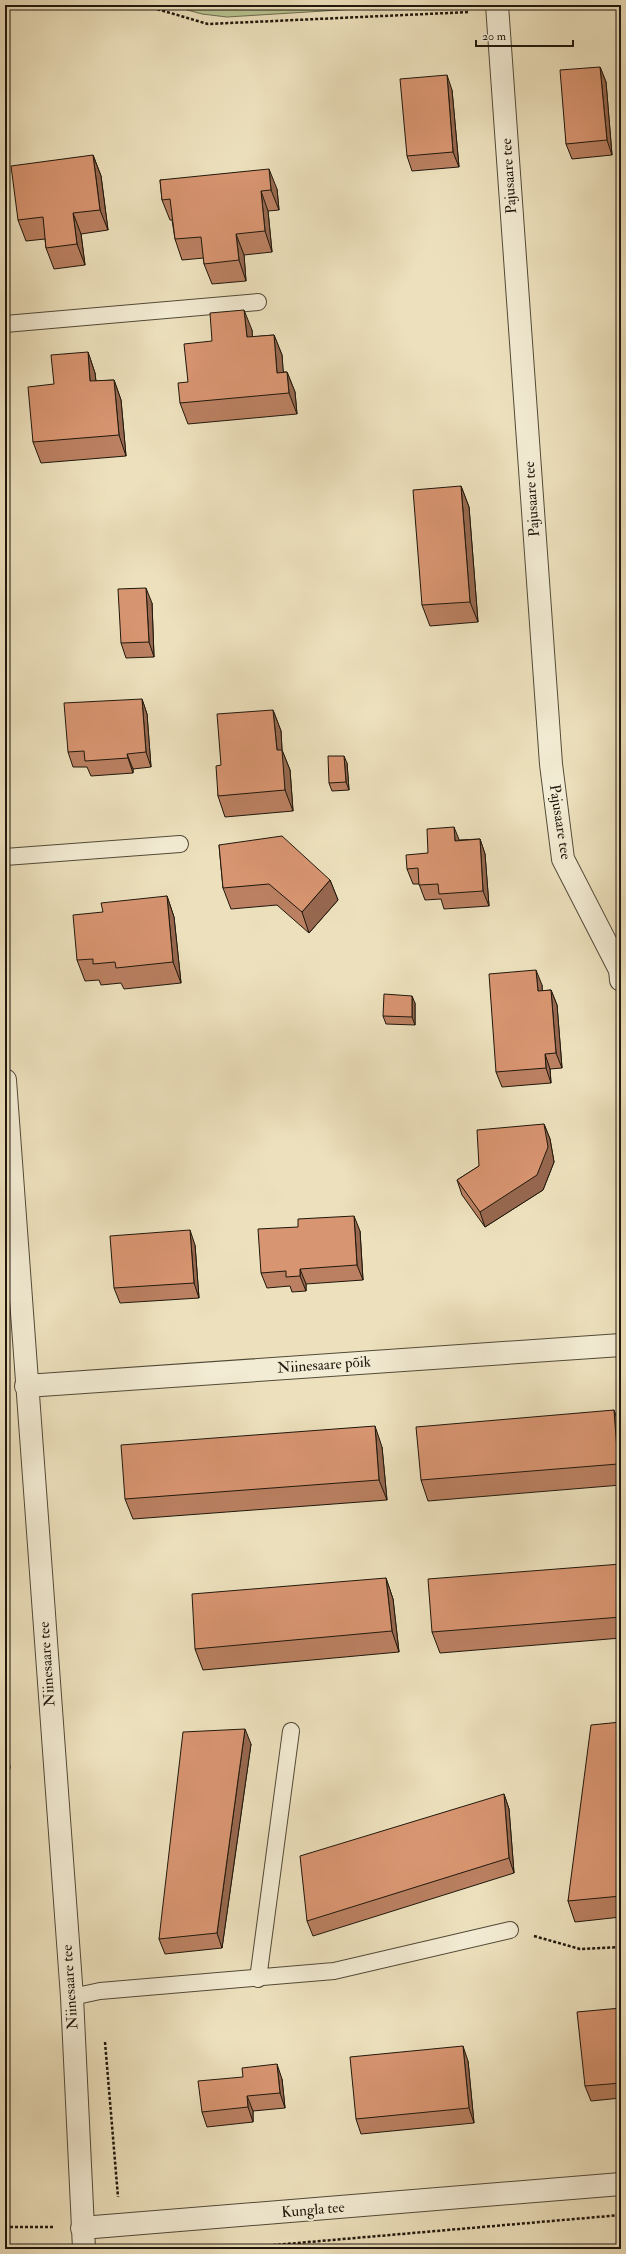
<svg xmlns="http://www.w3.org/2000/svg" width="626" height="2254" font-family="'IM FELL Double Pica',serif">
	<rect width="100%" height="100%" fill="#ede1bd"/>
	<filter id="stains"><feTurbulence type="fractalNoise" baseFrequency=".005" numOctaves="4"/><feColorMatrix values="0 0 0 0 .2 0 0 0 0 .09 0 0 0 0 .02 0 0 0 .5 -.17"/></filter>
	<radialGradient id="worn" r=".72"><stop offset=".6" stop-color="#630" stop-opacity="0"/><stop offset="1" stop-color="#630" stop-opacity=".3"/></radialGradient>
	<path fill="#b8c391" stroke="#6c6d4e" d="M 169,5 L 360,5 L 356,9 L 227,17 L 202,14 Z
		M 383,5 L 443,5 L 387,9 Z"/>
	<g fill="none" stroke-linecap="round" stroke-linejoin="round">
		<path stroke="#687b70" stroke-width="10" d="M 5,1766 L 6,1767"/>
		<defs>
			<path id="service" d="M 5,324 L 258,302
				M 5,857 L 180,844
				M 258,1979 L 291,1731
				M 72,1997 L 100,1991 L 334,1971 L 510,1930"/>
			<path id="minor" d="M 497,5 L 551,764 L 563,859 L 620,970 L 621,980
				M 5,1080 L 72,1997 L 84,2249
				M 26,1386 L 621,1345
				M 82,2228 L 621,2184"/>
		</defs>
		<use href="#service" stroke="#524a38" stroke-width="18"/>
		<use href="#minor" stroke="#524a38" stroke-width="24"/>
		<path stroke="#1f170c" stroke-width="2.5" stroke-dasharray="3 2" stroke-linecap="butt" d="M 143,5 L 208,24 L 470,12
			M 525,7 L 544,5
			M 534,1936 L 580,1949 L 621,1947
			M 105,2042 L 118,2197
			M 5,2227 L 54,2227
			M 228,2249 L 621,2215"/>
		<use href="#service" stroke="#f3ecd4" stroke-width="16"/>
		<use href="#minor" stroke="#f3ecd4" stroke-width="22"/>
	</g>
	<path fill="#ba8061" stroke="#1f170c" d="M 600,67 L 606,82 L 612,155 L 572,159 L 566,144 Z
		M 452,90 L 459,167 L 412,171 L 407,156 Z
		M 93,155 L 101,176 L 108,230 L 81,234 L 85,265 L 54,269 L 46,248 L 45,239 L 26,241 L 18,220 Z
		M 160,180 L 277,189 L 279,210 L 268,211 L 272,252 L 244,255 L 246,281 L 212,284 L 204,264 L 204,258 L 182,260 L 175,239 L 172,220 L 170,220 L 162,200 Z
		M 252,330 L 252,337 L 274,335 L 282,355 L 283,372 L 287,372 L 295,392 L 297,414 L 188,424 L 180,403 L 188,382 L 212,341 Z
		M 88,352 L 95,373 L 96,381 L 114,380 L 121,400 L 126,456 L 41,463 L 33,442 L 54,384 Z
		M 461,486 L 469,507 L 478,622 L 430,626 L 422,605 Z
		M 152,603 L 154,657 L 126,658 L 121,643 Z
		M 142,699 L 147,714 L 151,767 L 133,769 L 133,773 L 91,776 L 87,767 L 73,767 L 68,752 Z
		M 273,710 L 281,731 L 282,750 L 290,770 L 293,811 L 225,817 L 218,796 L 221,765 Z
		M 347,763 L 349,790 L 332,791 L 329,783 Z
		M 480,839 L 485,854 L 489,906 L 444,909 L 441,899 L 425,900 L 419,884 L 413,884 L 407,869 L 428,853 L 459,840 Z
		M 219,845 L 330,880 L 338,900 L 309,933 L 277,905 L 231,909 L 223,888 Z
		M 167,896 L 174,917 L 181,983 L 124,989 L 121,983 L 101,985 L 99,980 L 85,981 L 77,960 L 103,912 Z
		M 542,985 L 542,991 L 551,990 L 557,1005 L 562,1068 L 550,1069 L 551,1083 L 502,1087 L 496,1072 Z
		M 415,1003 L 415,1025 L 386,1024 L 383,1016 Z
		M 544,1124 L 550,1139 L 554,1162 L 543,1190 L 485,1227 L 462,1195 L 457,1180 L 479,1166 Z
		M 360,1231 L 363,1280 L 306,1284 L 306,1291 L 292,1292 L 290,1286 L 267,1288 L 261,1273 Z
		M 195,1245 L 199,1298 L 120,1303 L 114,1288 Z
		M 614,1410 L 621,1431 L 621,1485 L 428,1501 L 421,1480 Z
		M 382,1447 L 387,1500 L 133,1519 L 125,1499 Z
		M 621,1564 L 621,1638 L 440,1653 L 432,1632 Z
		M 386,1578 L 393,1599 L 399,1652 L 203,1670 L 195,1649 Z
		M 621,1722 L 621,1917 L 575,1922 L 568,1901 Z
		M 251,1744 L 222,1948 L 165,1954 L 159,1939 Z
		M 504,1794 L 509,1809 L 514,1873 L 313,1936 L 307,1921 Z
		M 621,2008 L 621,2098 L 591,2101 L 585,2086 Z
		M 468,2061 L 474,2123 L 361,2134 L 356,2119 Z
		M 282,2079 L 285,2108 L 253,2111 L 253,2122 L 207,2127 L 202,2112 Z"/>
	<path fill="#97684f" stroke="#1f170c" d="M 600,67 L 606,82 L 612,155 L 607,140 Z
		M 447,75 L 452,90 L 459,167 L 453,152 Z
		M 93,155 L 101,176 L 108,230 L 100,210 Z
		M 269,169 L 277,189 L 279,210 L 271,190 Z
		M 261,191 L 268,211 L 272,252 L 265,231 Z
		M 73,213 L 81,234 L 85,265 L 77,244 Z
		M 236,234 L 244,255 L 246,281 L 239,260 Z
		M 244,310 L 252,330 L 254,358 L 247,337 Z
		M 274,335 L 282,355 L 285,393 L 277,373 Z
		M 88,352 L 95,373 L 98,402 L 90,381 Z
		M 287,372 L 295,392 L 297,414 L 289,393 Z
		M 114,380 L 121,400 L 126,456 L 119,435 Z
		M 461,486 L 469,507 L 478,622 L 470,602 Z
		M 146,588 L 152,603 L 154,657 L 149,642 Z
		M 142,699 L 147,714 L 151,767 L 146,752 Z
		M 273,710 L 281,731 L 282,750 L 290,770 L 293,811 L 285,790 L 277,750 Z
		M 127,754 L 133,769 L 133,773 L 128,758 Z
		M 344,756 L 347,763 L 349,790 L 346,782 Z
		M 454,827 L 460,842 L 455,841 Z
		M 480,839 L 485,854 L 489,906 L 483,891 Z
		M 330,880 L 338,900 L 309,933 L 302,912 Z
		M 167,896 L 174,917 L 181,983 L 173,962 Z
		M 536,970 L 542,985 L 543,1006 L 538,991 Z
		M 551,990 L 557,1005 L 562,1068 L 556,1053 Z
		M 412,996 L 415,1003 L 415,1025 L 412,1017 Z
		M 545,1054 L 550,1069 L 551,1083 L 546,1068 Z
		M 544,1124 L 550,1139 L 554,1162 L 543,1190 L 485,1227 L 480,1212 Z
		M 354,1216 L 360,1231 L 363,1280 L 357,1265 Z
		M 190,1230 L 195,1245 L 199,1298 L 194,1283 Z
		M 300,1269 L 306,1284 L 306,1291 L 300,1276 Z
		M 614,1410 L 621,1431 L 621,1471 L 618,1464 Z
		M 375,1426 L 382,1447 L 387,1500 L 379,1480 Z
		M 386,1578 L 393,1599 L 399,1652 L 392,1631 Z
		M 245,1729 L 251,1744 L 222,1948 L 217,1933 Z
		M 504,1794 L 509,1809 L 514,1873 L 509,1858 Z
		M 463,2046 L 468,2061 L 474,2123 L 469,2108 Z
		M 277,2064 L 282,2079 L 285,2108 L 280,2093 Z
		M 247,2096 L 253,2111 L 253,2122 L 248,2107 Z"/>
	<path fill="#d89571" stroke="#1f170c" d="M 600,67 L 607,140 L 566,144 L 560,70 Z
		M 447,75 L 453,152 L 407,156 L 400,79 Z
		M 93,155 L 100,210 L 73,213 L 77,244 L 46,248 L 43,217 L 18,220 L 11,166 Z
		M 269,169 L 271,190 L 261,191 L 265,231 L 236,234 L 239,260 L 204,264 L 201,237 L 175,239 L 170,199 L 162,200 L 160,180 Z
		M 619,281 L 621,281 L 621,296 L 619,296 Z
		M 244,310 L 247,337 L 274,335 L 277,373 L 287,372 L 289,393 L 180,403 L 178,383 L 188,382 L 184,344 L 212,341 L 210,313 Z
		M 88,352 L 90,381 L 114,380 L 119,435 L 33,442 L 28,387 L 54,384 L 51,355 Z
		M 461,486 L 470,602 L 422,605 L 413,490 Z
		M 146,588 L 149,642 L 121,643 L 118,589 Z
		M 142,699 L 146,752 L 127,754 L 128,758 L 85,761 L 84,751 L 68,752 L 64,703 Z
		M 273,710 L 277,750 L 282,750 L 285,790 L 218,796 L 216,766 L 221,765 L 217,714 Z
		M 328,756 L 344,756 L 346,782 L 329,783 Z
		M 454,827 L 455,841 L 480,839 L 483,891 L 439,894 L 438,884 L 419,885 L 418,868 L 407,869 L 406,855 L 428,853 L 427,829 Z
		M 282,836 L 330,880 L 302,912 L 269,884 L 223,888 L 219,845 Z
		M 167,896 L 173,962 L 116,968 L 115,962 L 93,964 L 93,959 L 77,960 L 73,915 L 103,912 L 101,903 Z
		M 536,970 L 538,991 L 551,990 L 556,1053 L 545,1054 L 546,1068 L 496,1072 L 489,974 Z
		M 384,994 L 412,996 L 412,1017 L 383,1016 Z
		M 544,1124 L 548,1147 L 537,1175 L 480,1212 L 457,1180 L 479,1166 L 477,1130 Z
		M 354,1216 L 357,1265 L 300,1269 L 300,1276 L 286,1277 L 286,1271 L 261,1273 L 258,1229 L 298,1227 L 298,1219 Z
		M 190,1230 L 194,1283 L 114,1288 L 110,1236 Z
		M 614,1410 L 618,1464 L 421,1480 L 416,1427 Z
		M 375,1426 L 379,1480 L 125,1499 L 121,1445 Z
		M 621,1564 L 621,1617 L 432,1632 L 428,1579 Z
		M 386,1578 L 392,1631 L 195,1649 L 192,1594 Z
		M 621,1722 L 621,1896 L 568,1901 L 591,1725 Z
		M 245,1729 L 217,1933 L 159,1939 L 183,1732 Z
		M 504,1794 L 509,1858 L 307,1921 L 300,1856 Z
		M 621,2008 L 621,2083 L 585,2086 L 577,2012 Z
		M 463,2046 L 469,2108 L 356,2119 L 350,2057 Z
		M 277,2064 L 280,2093 L 247,2096 L 248,2107 L 202,2112 L 198,2081 L 243,2077 L 242,2068 Z"/>
	<g text-anchor="middle" dominant-baseline="central" stroke-width="4" stroke-linejoin="round" paint-order="stroke">
		<g font-size="15" fill="#1f170c" stroke="#f3ecd4">
			<text transform="translate(509 176) rotate(-94)">Pajusaare tee</text>
			<text transform="translate(532 499) rotate(-94)">Pajusaare tee</text>
			<text transform="translate(560 822) rotate(81)">Pajusaare tee</text>
			<text transform="translate(324 1365) rotate(-4)">Niinesaare põik</text>
			<text transform="translate(47 1664) rotate(-94)">Niinesaare tee</text>
			<text transform="translate(70 1987) rotate(-94)">Niinesaare tee</text>
			<text transform="translate(313 2210) rotate(-5)">Kungla tee</text>
		</g>
	</g>
	<rect width="626" height="2254" fill="none" stroke="#ede1bd" stroke-width="20"/>
	<rect x="6" y="6" width="614" height="2242" fill="none" stroke="#1f170c" stroke-width="2"/>
	<rect x="10" y="10" width="606" height="2234" fill="none" stroke="#1f170c"/>
	<path d="M476 40v6h97v-6" fill="none" stroke="#1f170c" stroke-width="2"/>
	<text x="482" y="40" font-size="12" fill="#1f170c" stroke="#f3ecd4" stroke-width="3" paint-order="stroke">20 m</text>
	<rect width="100%" height="100%" filter="url(#stains)"/>
	<rect width="100%" height="100%" fill="url(#worn)"/>
</svg>
